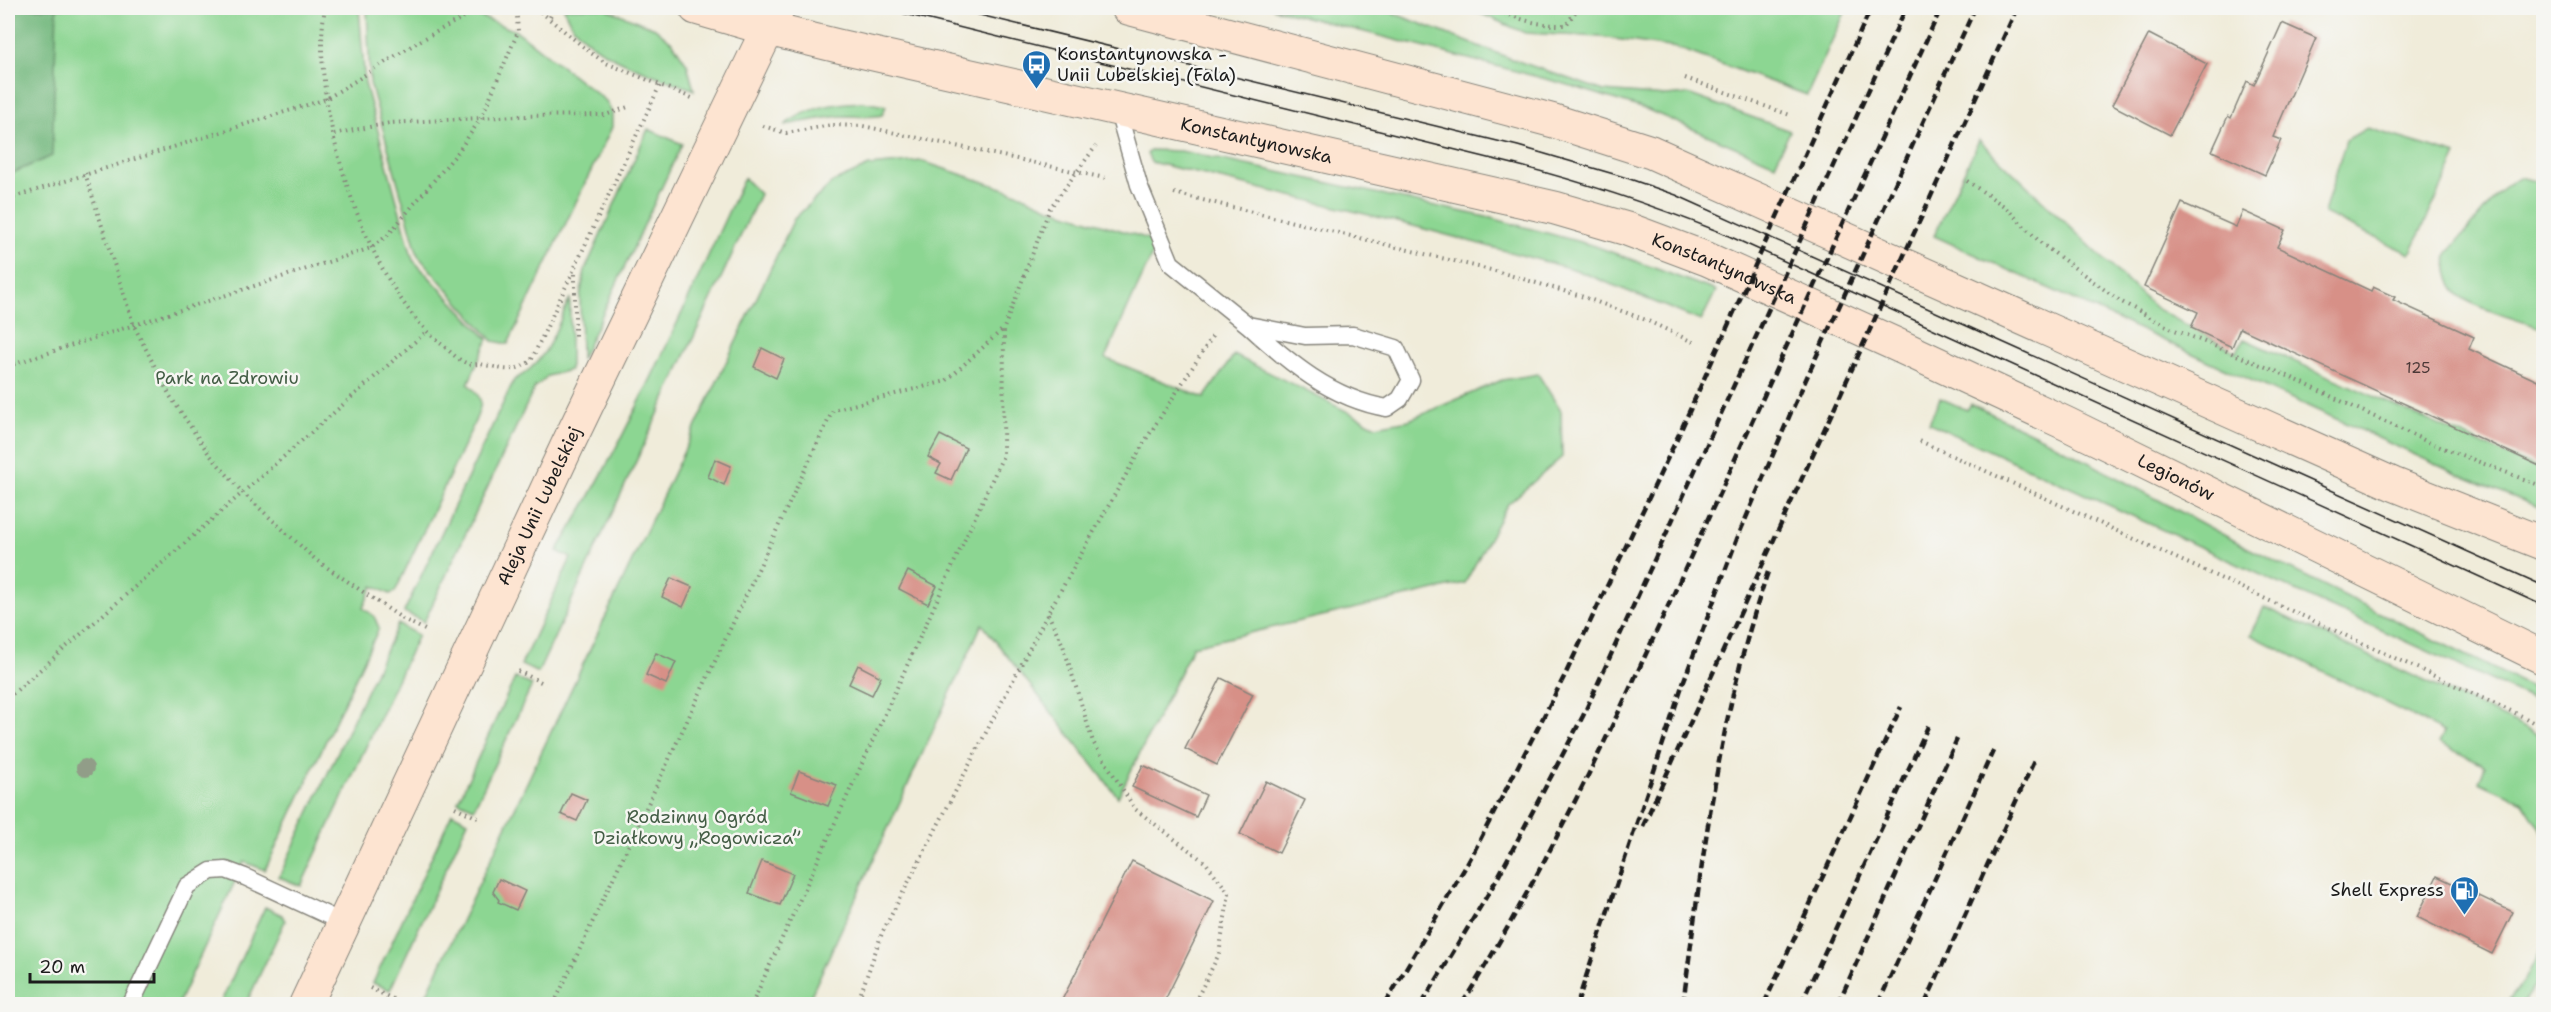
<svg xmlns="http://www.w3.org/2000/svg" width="2551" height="1012" font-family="'Shantell Sans',sans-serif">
	<rect width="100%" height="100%" fill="#f6f6f2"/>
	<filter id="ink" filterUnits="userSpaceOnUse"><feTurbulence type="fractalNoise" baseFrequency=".0167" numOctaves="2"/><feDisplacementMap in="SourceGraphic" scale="12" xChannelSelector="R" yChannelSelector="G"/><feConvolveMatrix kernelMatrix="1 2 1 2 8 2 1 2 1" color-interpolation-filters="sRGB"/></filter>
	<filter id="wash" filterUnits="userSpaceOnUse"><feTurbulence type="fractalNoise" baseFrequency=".008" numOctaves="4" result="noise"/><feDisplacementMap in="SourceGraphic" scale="24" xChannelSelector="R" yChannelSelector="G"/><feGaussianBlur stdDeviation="1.35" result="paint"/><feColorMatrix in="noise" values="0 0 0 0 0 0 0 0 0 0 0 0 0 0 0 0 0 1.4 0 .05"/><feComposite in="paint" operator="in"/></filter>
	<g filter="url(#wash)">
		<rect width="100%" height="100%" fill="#f0ecda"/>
		<path fill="#8cd692" stroke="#547957" stroke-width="1.5" d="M 8,8 L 359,8 L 365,83 L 413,260 L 488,339 L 468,384 C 486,400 482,405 473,426 L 395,592 L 390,594 L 373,586 L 363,608 L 374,616 L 379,628 L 265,870 L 244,862 L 178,1004 L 8,1004 Z
			M 367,8 L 459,8 L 518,32 L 606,101 L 612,113 L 612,127 L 508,344 L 493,341 L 418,256 L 370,83 Z
			M 564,8 L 604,8 L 655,28 L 673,43 L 687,64 L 694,90 C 655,75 576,53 564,8 Z
			M 1272,8 L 1380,8 L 1512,59 L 1604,91 L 1666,96 L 1688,94 L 1790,131 L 1775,164 L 1648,110 L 1565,84 Z
			M 1468,8 L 1847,8 L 1807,95 L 1677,48 L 1601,37 L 1525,33 Z
			M 863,102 L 886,106 L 882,115 C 869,118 858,116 845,116 C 824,117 804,122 784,125 C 809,107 833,103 863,102 Z
			M 2367,128 L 2457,155 L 2410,254 L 2324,213 L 2346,140 Z
			M 648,129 L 682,144 L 581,360 L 580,297 L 585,270 Z
			M 1979,140 L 2155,308 L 2236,352 L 2244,339 L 2543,471 L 2543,509 L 2457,474 L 1934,236 Z
			M 1151,150 L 1181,151 L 1491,218 L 1595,246 L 1716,291 L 1701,321 L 1576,270 L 1406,224 L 1151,162 L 1147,154 Z
			M 921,161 L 1017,193 L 1050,208 L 1158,242 L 1105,358 L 1204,398 L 1234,355 L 1376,426 L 1409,420 L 1502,380 L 1538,374 L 1561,411 L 1562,457 L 1507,505 L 1465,583 L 1193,646 L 1118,797 L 982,624 L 807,1004 L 422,1004 L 794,219 L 833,182 L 869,166 Z
			M 2519,177 L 2543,183 L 2543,329 C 2520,320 2485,311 2464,299 C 2449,291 2445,269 2447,254 L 2505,186 Z
			M 744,178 L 760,194 L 538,673 L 521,665 L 571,558 L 557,551 C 631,433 685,304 744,178 Z
			M 570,298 L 570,370 L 548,376 L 535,387 L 424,622 L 404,612 L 514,380 C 548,362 554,332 570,298 Z
			M 1940,398 L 1967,410 L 1971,404 L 2049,441 L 2248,548 L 2543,693 L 2543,704 L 1929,423 Z
			M 2264,607 L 2520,725 L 2543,739 L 2543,833 L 2523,802 L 2479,782 L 2485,766 L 2439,743 L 2444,732 L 2251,635 Z
			M 398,624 L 418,635 L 301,886 L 279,877 Z
			M 515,678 L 532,685 L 474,808 L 458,801 Z
			M 452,813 L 468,821 L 390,990 L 373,983 Z
			M 265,907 L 282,915 L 285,921 L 246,1004 L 220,1004 Z
			M 2543,944 L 2543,976 L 2521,1004 L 2506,1004 L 2525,980 Z"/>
		<path fill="#71b77c" stroke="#466a4c" stroke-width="1.5" d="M 8,8 L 57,8 L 52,156 L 8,175 Z"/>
		<g id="blocks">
			<path fill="#d79087" d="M 2282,23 L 2316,38 L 2273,137 L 2281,140 L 2265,175 L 2212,151 L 2228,116 L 2231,118 L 2247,81 L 2254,85 Z
				M 2149,34 L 2207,64 L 2170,135 L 2112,105 Z
				M 2182,203 L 2236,227 L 2243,211 L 2285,230 L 2277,247 L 2371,291 L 2373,287 L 2395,297 L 2393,300 L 2474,337 L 2469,349 L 2544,384 L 2544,468 L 2240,328 L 2232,347 L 2191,328 L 2198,312 L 2144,287 Z
				M 762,348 L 784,359 L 776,378 L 754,367 Z
				M 940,435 L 966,448 L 951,480 L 936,473 L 941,464 L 928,457 Z
				M 715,459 L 731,466 L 724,485 L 708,477 Z
				M 908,571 L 937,586 L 928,604 L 899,589 Z
				M 671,578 L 692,587 L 683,607 L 662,597 Z
				M 656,653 L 676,662 L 666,684 L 646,675 Z
				M 858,665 L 881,677 L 872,695 L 849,684 Z
				M 1221,678 L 1253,694 L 1217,765 L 1185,749 Z
				M 1143,765 L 1206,795 L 1196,817 L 1132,787 Z
				M 799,771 L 837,785 L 828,806 L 791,792 Z
				M 1266,781 L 1305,800 L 1279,853 L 1240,834 Z
				M 571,793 L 587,800 L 577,821 L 561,814 Z
				M 762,861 L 793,874 L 780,905 L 749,893 Z
				M 1132,861 L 1214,901 L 1163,1004 L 1060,1004 Z
				M 2437,876 L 2513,912 L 2492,954 L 2417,917 Z
				M 499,879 L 525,891 L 516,910 L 498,902 L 499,900 L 493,892 Z"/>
		</g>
	</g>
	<g filter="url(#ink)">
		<use href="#blocks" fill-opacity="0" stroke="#86847b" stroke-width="1.5"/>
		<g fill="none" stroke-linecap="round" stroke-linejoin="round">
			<defs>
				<path id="lane" d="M 1117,108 L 1139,185 L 1171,263 L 1248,325 L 1305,336 L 1353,335 L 1396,348 L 1411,380 L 1400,399 L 1387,408 C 1332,399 1288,362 1248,325
					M 131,1004 L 187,886 L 211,871 L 226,870 L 245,877 L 344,923"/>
				<g id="secondary">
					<path id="s1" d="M 696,8 L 768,29 L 838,46 L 1555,208 L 1627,229 L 1707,259 L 1895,344 L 2067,424 L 2544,658"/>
					<path d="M 1128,8 L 1554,121 L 1651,152 L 2393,484 L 2544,544"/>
					<path id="s2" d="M 306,1004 L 568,444 L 778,8"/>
				</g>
			</defs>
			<use href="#lane" stroke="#86847b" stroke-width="19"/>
			<use href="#secondary" stroke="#86847b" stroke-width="35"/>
			<path stroke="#86847b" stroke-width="4" stroke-dasharray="1.5 4.5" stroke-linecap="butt" d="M 325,8 C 308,101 365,283 440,343 C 448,349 460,363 470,364 C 473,365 476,364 479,364 C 501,367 509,376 531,361 L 660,85
				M 536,8 L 591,53 L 606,63 L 692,98
				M 1493,8 C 1517,19 1538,26 1566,25 L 1578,8
				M 550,17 L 554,8
				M 1685,78 L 1790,115
				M 763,126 L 786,133 L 831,125 L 863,126 L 1105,178
				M 334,134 L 390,123 L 517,116 L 605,115 L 631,106
				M 85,173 L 134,326 L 170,396 L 209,454 L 243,493 L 316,560 L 403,619 L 425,630
				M 1967,181 L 2004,206 L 2042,244 L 2120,301 L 2170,328 L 2288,376 L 2430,443 L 2544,487
				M 1174,193 L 1499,272 L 1581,296 L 1646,320 L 1697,344
				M 8,199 L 326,99 L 418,42 L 480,8
				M 575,274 L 575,338
				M 8,366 L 371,248 L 388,235 L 458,152 L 481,118 L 518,32 L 517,17
				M 1920,441 L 2524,717 L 2544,729
				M 1048,614 L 1063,645 L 1093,742 L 1135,809 L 1206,863 L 1229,893 L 1219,954 L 1194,1004
				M 518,671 L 543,683
				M 8,698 L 426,332
				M 455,807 L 480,819
				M 370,988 L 395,1000
				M 554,1004 L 833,410 L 946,381 L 1003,329
				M 752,1004 L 1003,456 L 1004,328 L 1050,208 L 1096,146
				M 857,1004 L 882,933 L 1048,613 L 1145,441 L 1214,334"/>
			<use href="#lane" stroke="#fff" stroke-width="16"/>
			<use href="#secondary" stroke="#fde4d1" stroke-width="33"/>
			<path stroke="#1c1c1c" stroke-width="1.5" d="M 881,8 L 1513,164 C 1584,182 1652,205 1720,232 L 2544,606
				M 951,8 L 1518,146 L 1624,177 L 1676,195 L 2544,586"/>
			<path stroke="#1c1c1c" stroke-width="4.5" stroke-dasharray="9 4.5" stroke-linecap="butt" d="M 1643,826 L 2017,8
				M 1385,1004 L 1469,861 L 1565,675 L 1680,432 L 1871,8
				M 1422,1004 L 1497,879 L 1583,716 L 1906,8
				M 1462,1004 C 1555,855 1628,694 1701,534 C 1781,358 1861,183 1941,8
				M 1577,1004 L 1683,683 L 1737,539 L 1792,410 L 1975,8
				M 1683,1004 C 1703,856 1719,712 1769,569
				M 1764,1004 L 1901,707
				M 1801,1004 L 1930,722
				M 1838,1004 L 1957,739
				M 1878,1004 L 1993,751
				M 1925,1004 L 2034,761"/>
		</g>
		<circle fill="#919d88" cx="85" cy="768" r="9"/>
	</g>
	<defs>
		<symbol id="bus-pin" viewBox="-11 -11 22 30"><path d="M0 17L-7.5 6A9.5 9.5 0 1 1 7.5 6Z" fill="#1f6fb2" stroke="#f6f6f2"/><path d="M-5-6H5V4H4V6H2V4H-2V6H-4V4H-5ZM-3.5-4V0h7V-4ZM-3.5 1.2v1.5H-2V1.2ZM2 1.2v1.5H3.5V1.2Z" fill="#fff"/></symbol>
		<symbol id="fuel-pin" viewBox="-11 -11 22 30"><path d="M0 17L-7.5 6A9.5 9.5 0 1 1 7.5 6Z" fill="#1f6fb2" stroke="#f6f6f2"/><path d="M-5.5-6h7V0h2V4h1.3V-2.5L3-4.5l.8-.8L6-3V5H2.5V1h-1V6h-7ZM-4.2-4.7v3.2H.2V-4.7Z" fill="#fff"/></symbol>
	</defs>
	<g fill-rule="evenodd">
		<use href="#bus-pin" x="1020" y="48" width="33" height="45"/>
		<use href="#fuel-pin" x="2448" y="874" width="33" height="45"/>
	</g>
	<g text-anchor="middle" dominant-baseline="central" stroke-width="5" stroke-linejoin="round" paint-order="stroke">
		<g font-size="15" fill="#4b3937">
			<text x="2418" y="368">125</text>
		</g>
		<g font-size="18" fill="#1c1c1c" stroke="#f6f6f2" text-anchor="start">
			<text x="1057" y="54">Konstantynowska -<tspan x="1057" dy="21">Unii Lubelskiej (Fala)</tspan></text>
			<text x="2444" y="890" text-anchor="end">Shell Express</text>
		</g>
		<g font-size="18" fill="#1c1c1c" stroke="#f6f6f2">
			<text stroke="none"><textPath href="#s1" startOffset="576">Konstantynowska</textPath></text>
			<text stroke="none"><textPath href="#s1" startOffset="1062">Konstantynowska</textPath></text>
			<text stroke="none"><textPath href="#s1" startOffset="1560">Legionów</textPath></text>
			<text stroke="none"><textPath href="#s2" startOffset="550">Aleja Unii Lubelskiej</textPath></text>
		</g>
		<g font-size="18" fill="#435d45" stroke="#f6f6f2">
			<text x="227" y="378">Park na Zdrowiu</text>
			<text x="697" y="817">Rodzinny Ogród<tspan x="697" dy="21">Działkowy „Rogowicza”</tspan></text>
		</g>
	</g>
	<rect width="2551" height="1012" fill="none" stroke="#f6f6f2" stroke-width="30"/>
	<path d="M30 973v9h124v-9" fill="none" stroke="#1c1c1c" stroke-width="3"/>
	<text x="39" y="973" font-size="18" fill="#1c1c1c" stroke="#f6f6f2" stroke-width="4.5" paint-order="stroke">20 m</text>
</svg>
